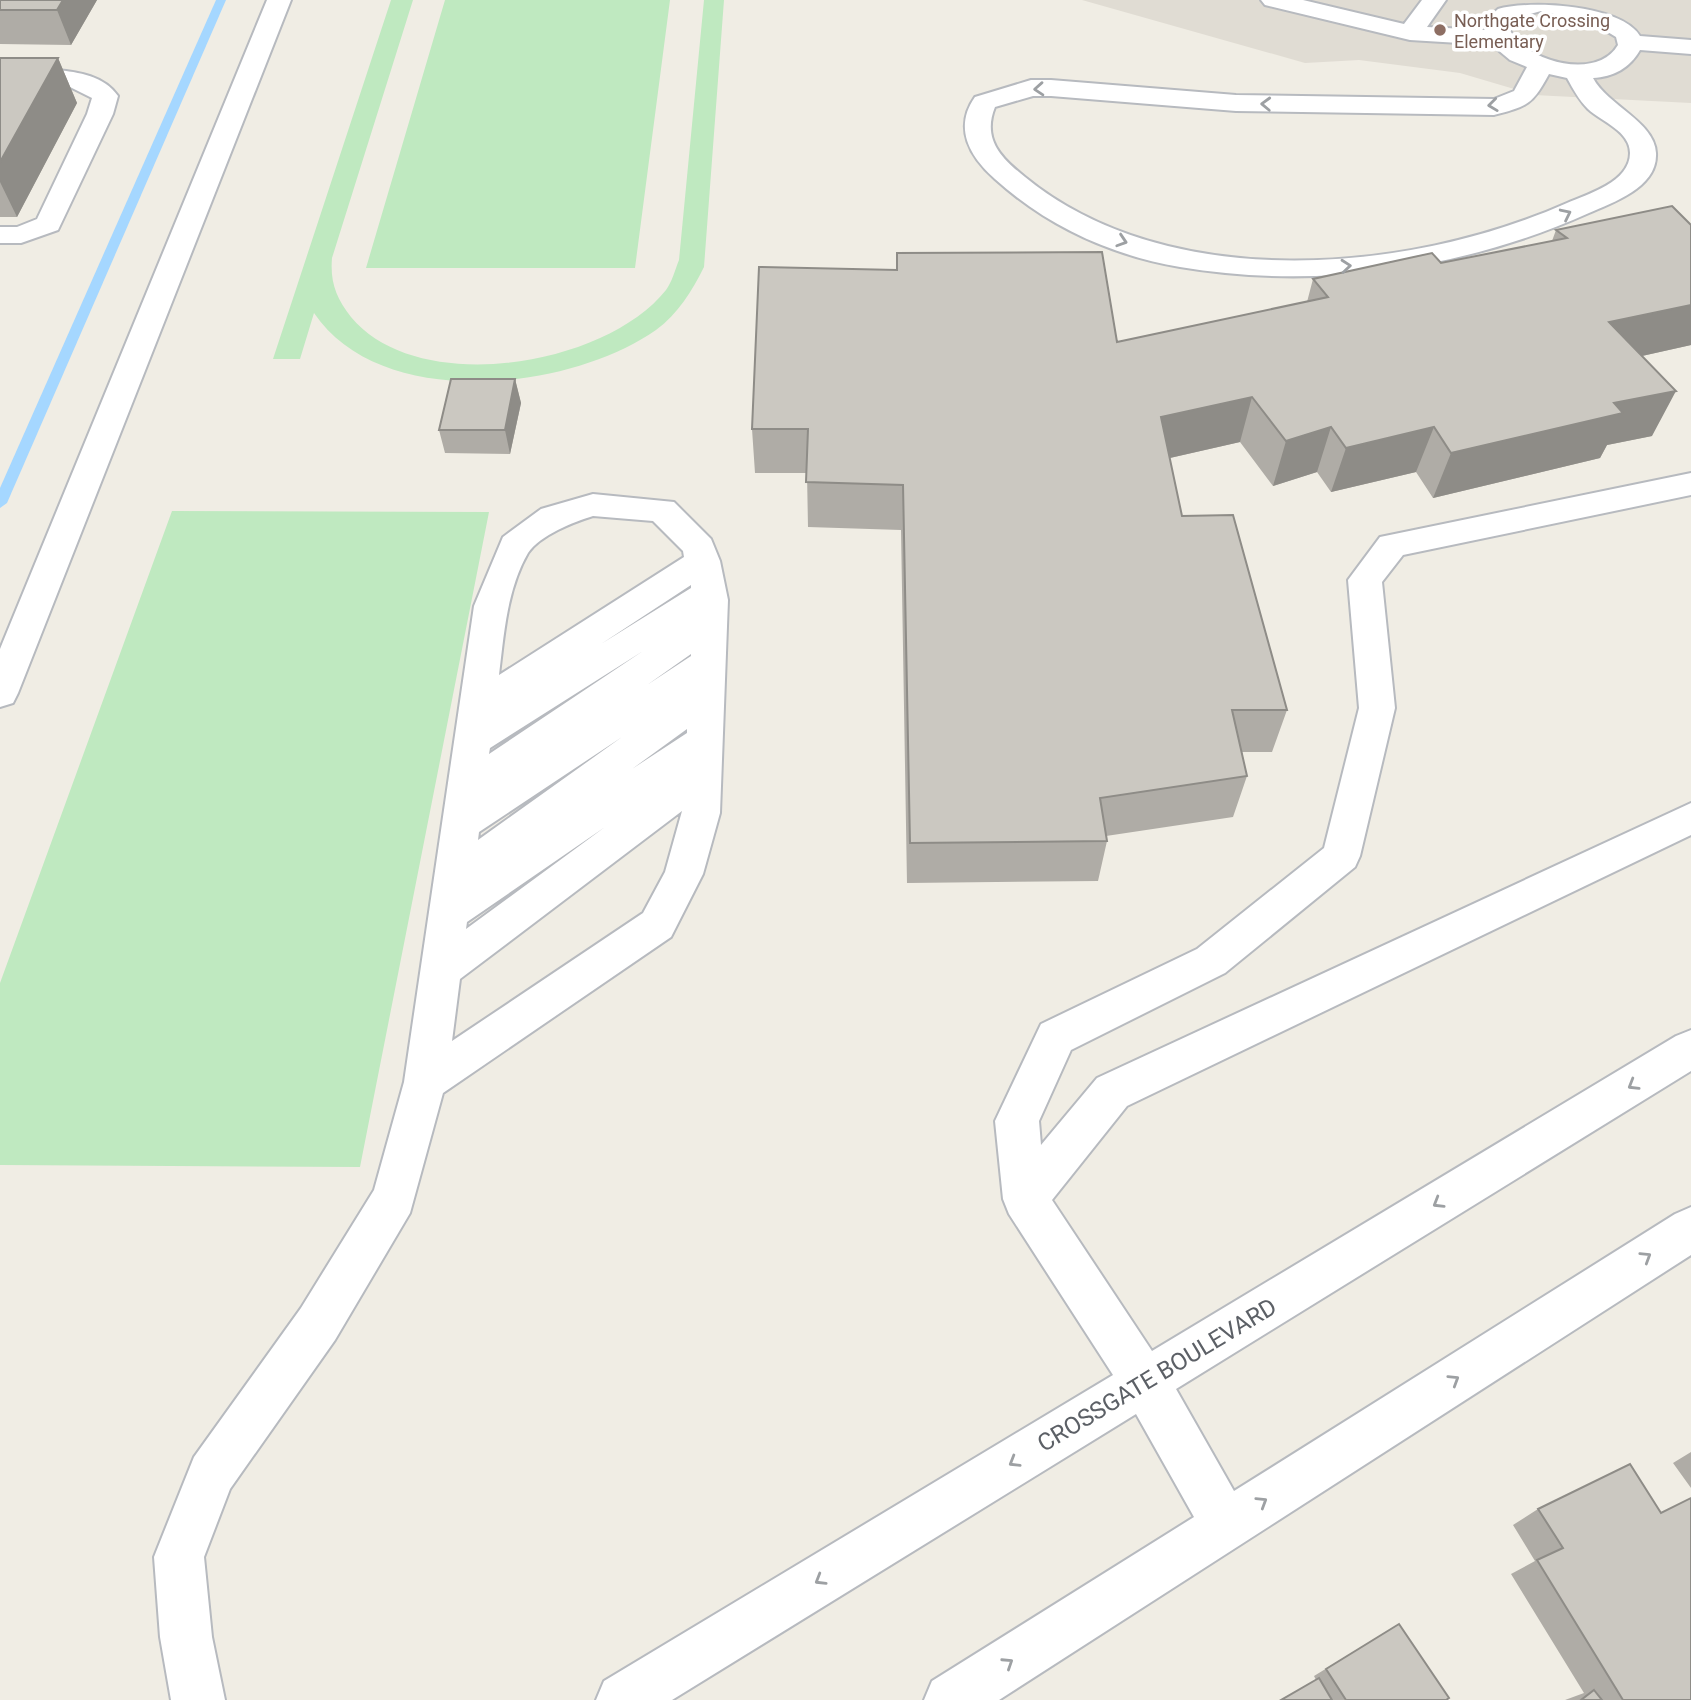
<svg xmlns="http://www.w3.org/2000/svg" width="1691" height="1700" font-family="Roboto,sans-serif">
	<rect width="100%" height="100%" fill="#f0ede4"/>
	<path fill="#e0dcd3" d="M 1082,0 L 1691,0 L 1691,103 L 1534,95 L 1460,73 L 1359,60 L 1305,63 Z"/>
	<path fill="#bfe9c0" d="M 391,0 L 413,0 L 332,258 C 330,282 336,298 351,317 C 418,398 606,366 666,290 C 672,282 675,270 679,260 L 704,0 L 724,0 L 704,267 C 692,291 678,314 656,330 C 569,391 381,412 314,313 L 300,359 L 273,359 Z
		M 445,0 L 670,0 L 635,268 L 366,268 Z
		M 172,511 L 489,512 L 360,1167 L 0,1165 L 0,983 Z"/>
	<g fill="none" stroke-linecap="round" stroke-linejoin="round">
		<path fill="#a5d7ff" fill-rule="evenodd" d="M 216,0 L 226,0 L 7,503 L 0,508 L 0,488 Z"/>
		<defs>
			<path id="minor" d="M 267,0 L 291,0 L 18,693 L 13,703 L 0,707 L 0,649 Z
				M 1261,0 L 1303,0 L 1404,24 L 1422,0 L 1446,0 L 1427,27 L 1485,30 L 1484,25 C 1488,20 1493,13 1498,9 C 1528,0 1621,4 1640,36 L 1691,40 L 1691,54 L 1640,50 C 1630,68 1613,77 1593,78 C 1607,105 1655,122 1656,153 C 1658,187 1614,202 1589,213 C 1462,270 1317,290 1180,267 C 1110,255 1047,226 995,179 C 970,157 953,128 975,97 L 1031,80 L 1051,80 L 1236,95 L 1494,99 L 1514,91 L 1527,67 L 1510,60 L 1492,45 L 1410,40 L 1265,5 ZM 1541,11 L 1593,23 L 1616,37 L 1618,45 C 1597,82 1521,61 1508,26 L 1516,18 ZM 1549,74 L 1567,78 C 1573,89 1579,100 1588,109 C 1602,122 1630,131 1630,153 C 1630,182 1588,194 1567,203 C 1407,274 1168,294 1025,177 C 1001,158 982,139 995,107 L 1033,96 L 1051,96 L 1236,111 L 1494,115 C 1528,106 1532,105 1549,74 Z
				M 56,70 C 79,72 104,76 118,96 L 113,114 L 58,230 L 21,243 L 0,243 L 0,227 L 17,227 L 37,219 L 87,114 L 92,98 L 70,87 L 0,89 L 0,73 Z
				M 1691,473 L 1691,495 L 1403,555 L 1382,582 L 1395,708 L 1360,856 L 1355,867 L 1225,973 L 1071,1050 L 1039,1121 L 1041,1145 L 1097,1078 L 1691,803 L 1691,835 L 1127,1106 L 1052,1200 L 1152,1351 L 1676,1036 L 1691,1030 L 1691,1071 L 1176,1389 L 1234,1491 L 1675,1214 L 1691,1207 L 1691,1255 L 999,1700 L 924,1700 L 932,1681 L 1194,1517 L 1136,1414 L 672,1700 L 596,1700 L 604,1681 L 1113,1375 L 1009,1214 L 1003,1199 L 995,1121 L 1041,1024 L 1197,949 L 1324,848 L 1359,708 L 1348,580 L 1380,537 Z
				M 593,494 L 674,502 L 711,539 L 720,561 L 728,600 L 720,813 L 703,874 L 671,937 L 443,1093 L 410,1213 L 335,1340 L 230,1489 L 204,1557 L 212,1637 L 225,1700 L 171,1700 L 160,1637 L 154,1557 L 194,1457 L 301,1308 L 374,1190 L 404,1082 L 474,606 L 503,537 L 541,509 ZM 593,516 L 653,521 L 683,551 L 684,557 L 499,675 C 504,634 507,589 528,553 C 540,535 574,522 593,516 ZM 691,585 L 691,588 L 601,644 ZM 643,651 L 489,754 L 490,748 ZM 691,654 L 691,656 L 647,685 ZM 687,729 L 687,733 L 632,769 ZM 622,737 L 478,840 L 479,832 ZM 682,811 L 665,872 L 643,913 L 452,1041 L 460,979 ZM 605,827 L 466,929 L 467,922 Z"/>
		</defs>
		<use href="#minor" stroke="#b7babf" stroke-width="4"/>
		<use href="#minor" fill="#fff" fill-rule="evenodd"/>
	</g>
	<path fill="#afaca6" d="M 0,0 L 97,0 L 71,45 L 0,44 Z
		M 0,58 L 58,58 L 77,103 L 17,217 L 0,217 Z
		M 1691,225 L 1691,345 L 1642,356 L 1652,436 L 1607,445 L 1600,458 L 1433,498 L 1416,472 L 1331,492 L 1317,472 L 1273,486 L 1240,442 L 1170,458 L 1182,516 L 1287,710 L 1272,752 L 1242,752 L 1247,776 L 1233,817 L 1106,836 L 1107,841 L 1098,881 L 907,883 L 901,530 L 808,527 L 807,473 L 755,473 L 752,429 L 1117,342 L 1307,302 L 1313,279 L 1441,263 L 1552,241 L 1556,230 Z
		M 515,379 L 521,403 L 510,454 L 445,453 L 439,430 Z
		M 1691,1452 L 1691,1488 L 1673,1463 Z
		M 1538,1509 L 1661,1513 L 1691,1700 L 1565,1700 L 1584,1693 L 1511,1574 L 1535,1561 L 1513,1525 Z
		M 1399,1624 L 1446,1700 L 1280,1700 L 1316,1680 L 1314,1676 Z"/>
	<path fill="#8e8c87" d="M 63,0 L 97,0 L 71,45 L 57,10 Z
		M 58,58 L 77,103 L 17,217 L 0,182 L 0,162 Z
		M 1691,305 L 1691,345 L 1588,368 L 1609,322 Z
		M 515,379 L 521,403 L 510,454 L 505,430 Z
		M 1676,391 L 1652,436 L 1607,445 L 1600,458 L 1433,498 L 1451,453 L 1614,403 Z
		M 1252,397 L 1240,442 L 1152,462 L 1161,417 Z
		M 1331,427 L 1317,472 L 1273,486 L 1286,441 Z
		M 1434,427 L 1416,472 L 1331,492 L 1346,448 Z"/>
	<path fill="#cbc8c1" stroke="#8e8c87" stroke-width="2" d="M 0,0 L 63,0 L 57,10 L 0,10 Z
		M 0,58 L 58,58 L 0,162 Z
		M 1672,206 L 1691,225 L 1691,305 L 1609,322 L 1676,391 L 1614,403 L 1623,413 L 1451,453 L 1434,427 L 1346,448 L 1331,427 L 1286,441 L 1252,397 L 1161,417 L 1182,516 L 1233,515 L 1287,710 L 1232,710 L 1247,776 L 1100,798 L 1107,841 L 910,843 L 903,485 L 806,482 L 808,429 L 752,429 L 759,267 L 897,270 L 897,253 L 1102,252 L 1117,342 L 1328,297 L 1313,279 L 1432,253 L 1441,263 L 1567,238 L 1556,230 Z
		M 451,379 L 515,379 L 505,430 L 439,430 Z
		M 1630,1464 L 1661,1513 L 1691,1498 L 1691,1700 L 1623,1700 L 1537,1560 L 1563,1548 L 1538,1509 Z
		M 1399,1624 L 1449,1698 L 1446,1700 L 1346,1700 L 1326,1669 Z
		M 1319,1678 L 1332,1700 L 1281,1700 Z
		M 1594,1690 L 1602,1700 L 1581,1700 Z"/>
	<defs><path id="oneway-chevron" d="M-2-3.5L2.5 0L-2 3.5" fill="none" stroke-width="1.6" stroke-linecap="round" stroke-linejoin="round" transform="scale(1.75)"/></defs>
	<g stroke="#9da0a3">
		<use href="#oneway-chevron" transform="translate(1039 89) rotate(176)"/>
		<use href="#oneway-chevron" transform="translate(1266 104) rotate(-178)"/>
		<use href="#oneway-chevron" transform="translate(1493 105) rotate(173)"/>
		<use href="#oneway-chevron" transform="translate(1566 214) rotate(-26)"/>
		<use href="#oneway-chevron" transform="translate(1122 241) rotate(18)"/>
		<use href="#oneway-chevron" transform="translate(1346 266) rotate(-5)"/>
		<use href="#oneway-chevron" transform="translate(1633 1085) rotate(149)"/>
		<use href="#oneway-chevron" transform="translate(1438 1203) rotate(149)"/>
		<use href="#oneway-chevron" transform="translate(1646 1257) rotate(-32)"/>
		<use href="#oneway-chevron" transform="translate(1454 1380) rotate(-32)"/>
		<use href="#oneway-chevron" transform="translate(1014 1462) rotate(149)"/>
		<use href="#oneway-chevron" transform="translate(1262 1502) rotate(-32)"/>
		<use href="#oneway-chevron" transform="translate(820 1580) rotate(149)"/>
		<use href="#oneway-chevron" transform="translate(1008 1663) rotate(-33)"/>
	</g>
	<circle fill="#8d6e63" stroke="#fff" stroke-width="2.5" cx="1440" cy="30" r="7"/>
	<g text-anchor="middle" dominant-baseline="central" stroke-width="7" stroke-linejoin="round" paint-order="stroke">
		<g font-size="18" fill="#785e54" stroke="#fff" text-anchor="start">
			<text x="1454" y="20">Northgate Crossing<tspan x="1454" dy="21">Elementary</tspan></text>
		</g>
		<g font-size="24" fill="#5c6066" stroke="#fff">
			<text transform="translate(1157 1375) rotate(-31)">CROSSGATE BOULEVARD</text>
		</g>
	</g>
</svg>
